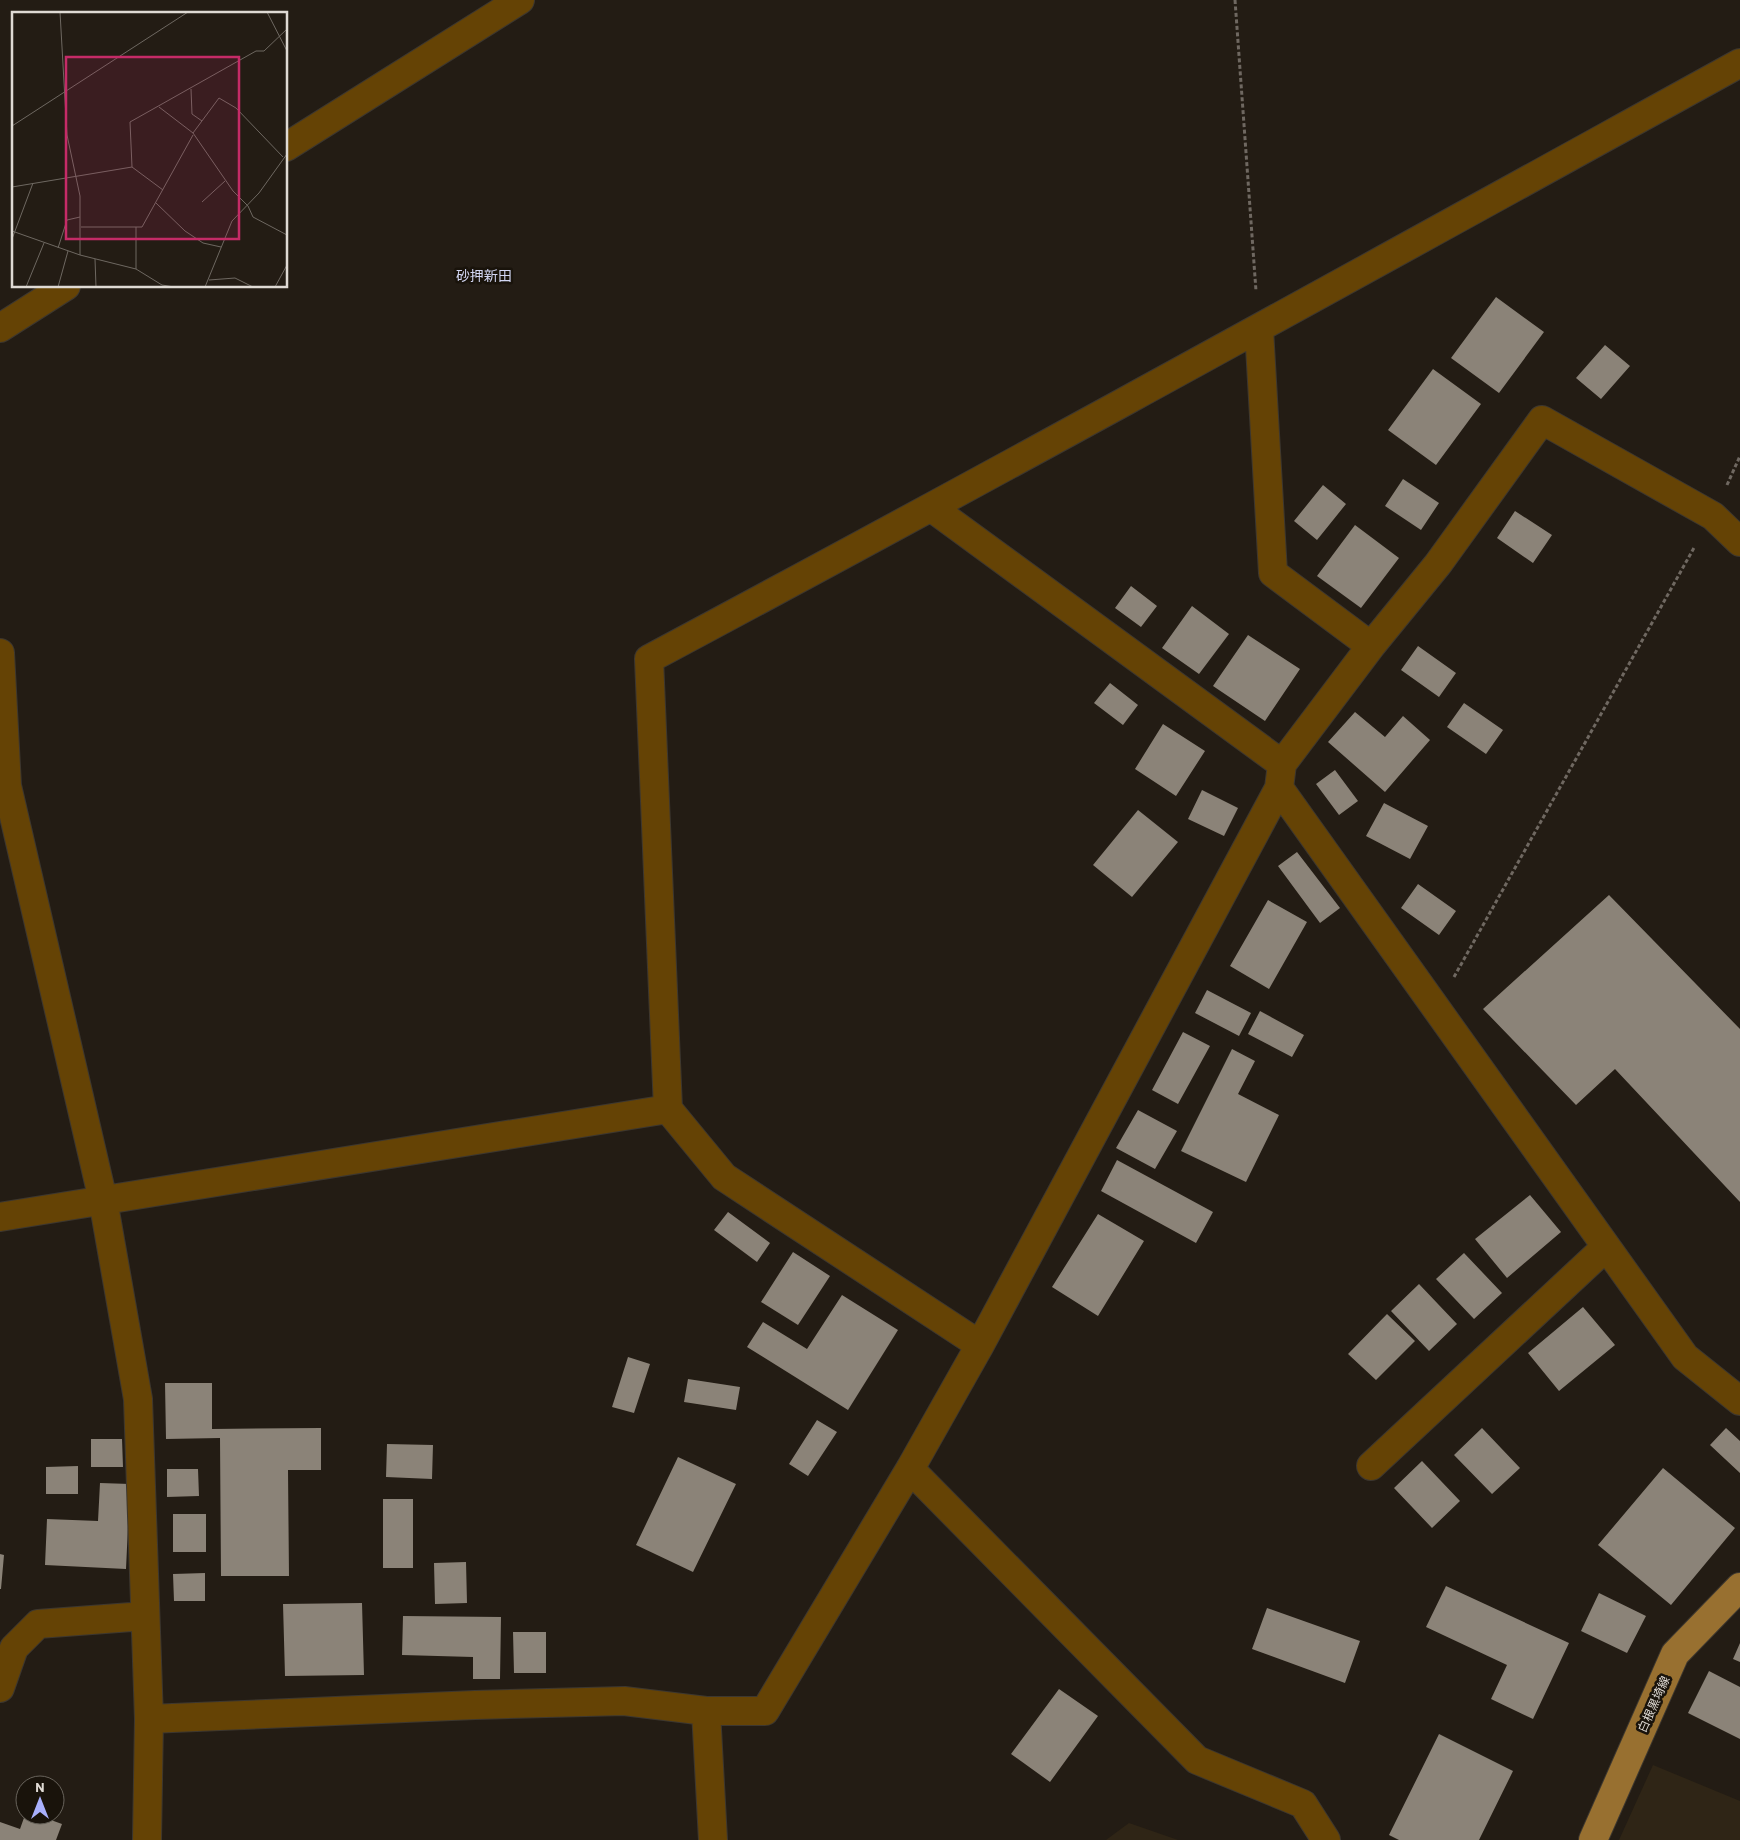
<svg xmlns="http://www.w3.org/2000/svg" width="1740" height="1840" font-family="Barlow,'Noto Sans JP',sans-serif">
	<rect width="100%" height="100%" fill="#231c14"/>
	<path fill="#2f2516" d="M 1653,1765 L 1740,1801 L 1740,1840 L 1619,1840 Z
		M 1129,1823 L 1178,1840 L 1106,1840 Z"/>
	<path fill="#8b8378" d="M 1496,297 L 1544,332 L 1499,393 L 1451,358 Z
		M 1605,345 L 1630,366 L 1601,399 L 1576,378 Z
		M 1433,369 L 1481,404 L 1436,465 L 1388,430 Z
		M 1403,479 L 1439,503 L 1421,530 L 1385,506 Z
		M 1323,485 L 1346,504 L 1317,540 L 1294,521 Z
		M 1515,511 L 1552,535 L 1533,563 L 1497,538 Z
		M 1355,525 L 1399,558 L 1361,608 L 1317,576 Z
		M 1131,586 L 1157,606 L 1141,627 L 1115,608 Z
		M 1192,606 L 1229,634 L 1199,674 L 1162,648 Z
		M 1248,635 L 1300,669 L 1265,721 L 1213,686 Z
		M 1418,646 L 1456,673 L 1439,697 L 1401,670 Z
		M 1110,683 L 1138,705 L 1123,725 L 1094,703 Z
		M 1464,703 L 1503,730 L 1486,754 L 1447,727 Z
		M 1355,712 L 1385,737 L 1403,716 L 1430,740 L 1385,792 L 1328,742 Z
		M 1163,724 L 1205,751 L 1176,796 L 1135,769 Z
		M 1335,770 L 1358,801 L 1339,815 L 1316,784 Z
		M 1202,790 L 1238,808 L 1224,836 L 1188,819 Z
		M 1384,803 L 1428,826 L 1410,859 L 1366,836 Z
		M 1138,810 L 1178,842 L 1132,897 L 1093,865 Z
		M 1297,852 L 1340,908 L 1320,923 L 1278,866 Z
		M 1418,884 L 1456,911 L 1439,935 L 1401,908 Z
		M 1609,895 L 1740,1029 L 1740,1202 L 1615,1069 L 1576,1105 L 1483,1009 Z
		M 1268,900 L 1307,922 L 1269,989 L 1230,966 Z
		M 1207,990 L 1251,1013 L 1239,1036 L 1195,1013 Z
		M 1260,1011 L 1304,1035 L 1292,1057 L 1248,1034 Z
		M 1183,1032 L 1210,1046 L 1178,1104 L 1152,1090 Z
		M 1232,1049 L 1255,1061 L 1238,1094 L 1279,1115 L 1246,1182 L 1181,1151 Z
		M 1138,1110 L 1177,1131 L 1155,1169 L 1116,1148 Z
		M 1117,1160 L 1213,1212 L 1196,1243 L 1101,1191 Z
		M 1530,1195 L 1561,1232 L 1507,1278 L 1475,1239 Z
		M 728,1212 L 770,1243 L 757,1262 L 714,1230 Z
		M 1098,1214 L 1144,1241 L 1098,1316 L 1052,1287 Z
		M 793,1252 L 830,1276 L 798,1325 L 761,1302 Z
		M 1464,1253 L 1502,1293 L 1474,1319 L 1436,1279 Z
		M 1419,1284 L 1457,1324 L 1429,1351 L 1391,1311 Z
		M 842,1295 L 898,1330 L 848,1410 L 747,1347 L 763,1322 L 807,1349 Z
		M 1583,1307 L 1615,1345 L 1559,1391 L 1528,1353 Z
		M 1387,1314 L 1415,1341 L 1376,1380 L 1348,1354 Z
		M 628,1357 L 650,1364 L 634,1413 L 612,1407 Z
		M 688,1379 L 740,1387 L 736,1410 L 684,1402 Z
		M 165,1383 L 212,1383 L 212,1429 L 321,1428 L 321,1470 L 288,1470 L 289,1576 L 221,1576 L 220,1438 L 166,1439 Z
		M 817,1420 L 837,1432 L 808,1476 L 789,1464 Z
		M 1482,1428 L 1520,1468 L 1492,1494 L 1454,1455 Z
		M 1726,1428 L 1740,1441 L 1740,1473 L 1710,1445 Z
		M 91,1439 L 122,1439 L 123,1467 L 91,1467 Z
		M 387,1444 L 433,1445 L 432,1479 L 386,1477 Z
		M 678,1457 L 736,1484 L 693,1572 L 636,1545 Z
		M 1422,1461 L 1460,1501 L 1432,1528 L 1394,1488 Z
		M 78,1466 L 78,1494 L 46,1494 L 46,1467 Z
		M 1663,1468 L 1735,1528 L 1671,1605 L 1598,1545 Z
		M 167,1469 L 198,1469 L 199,1496 L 167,1497 Z
		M 100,1483 L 130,1484 L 126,1569 L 45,1565 L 47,1519 L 98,1521 Z
		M 383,1499 L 413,1499 L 413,1568 L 383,1568 Z
		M 173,1514 L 206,1514 L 206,1552 L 173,1552 Z
		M 0,1554 L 4,1555 L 1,1589 L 0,1589 Z
		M 466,1562 L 467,1603 L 435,1604 L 434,1563 Z
		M 205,1573 L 205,1601 L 174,1601 L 173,1574 Z
		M 1446,1586 L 1569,1643 L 1533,1719 L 1491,1699 L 1507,1665 L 1426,1627 Z
		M 1599,1593 L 1646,1616 L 1627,1653 L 1581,1631 Z
		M 362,1603 L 364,1675 L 285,1676 L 283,1604 Z
		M 1267,1608 L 1360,1641 L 1345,1683 L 1252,1649 Z
		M 403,1616 L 501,1617 L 500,1679 L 473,1679 L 473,1657 L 402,1655 Z
		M 513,1632 L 546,1632 L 546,1673 L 514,1673 Z
		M 1740,1643 L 1740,1662 L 1733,1659 Z
		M 1709,1671 L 1740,1687 L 1740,1739 L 1688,1713 Z
		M 1059,1689 L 1098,1716 L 1050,1782 L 1011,1754 Z
		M 1439,1734 L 1513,1771 L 1479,1840 L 1399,1840 L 1389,1835 Z
		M 25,1815 L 37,1815 L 62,1824 L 56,1840 L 0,1840 L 0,1822 L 20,1829 Z"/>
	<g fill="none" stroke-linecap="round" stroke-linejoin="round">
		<defs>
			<path id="minor" d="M 286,147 L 520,0
				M 0,328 L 66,286
				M 1259,329 L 1273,573 L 1371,646
				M 0,653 L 7,786 L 103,1200 L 138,1399 L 149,1719 L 147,1840
				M 1282,764 L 1371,646 L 1438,564 L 1542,420 L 1713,516 L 1740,542
				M 1279,788 L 1685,1357 L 1740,1401
				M 0,1217 L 668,1109
				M 980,1345 L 724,1177 L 668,1109 L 649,659 C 1014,464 1377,263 1740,63
				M 1371,1466 L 1606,1247
				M 910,1469 L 1197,1760 L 1303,1804 L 1326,1840
				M 0,1688 L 14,1648 L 38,1624 L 145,1616
				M 706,1711 L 713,1840
				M 149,1719 L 475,1705 L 624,1701 L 706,1711 L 765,1711 L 910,1469 L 980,1345 L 1279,788 L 1282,764 L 932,508"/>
			<path id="major" d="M 1593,1840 L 1675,1654 L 1740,1587"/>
		</defs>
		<use href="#minor" stroke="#3d372f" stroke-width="30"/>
		<use href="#major" stroke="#3d372f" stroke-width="30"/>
		<path stroke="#6f6861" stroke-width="3" stroke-dasharray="4 2.5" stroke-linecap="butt" d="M 1235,0 L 1256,291
			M 1727,485 L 1740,456
			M 1454,977 L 1695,546"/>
		<use href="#minor" stroke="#654305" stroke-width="28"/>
		<use href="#major" stroke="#987030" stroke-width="28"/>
	</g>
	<g text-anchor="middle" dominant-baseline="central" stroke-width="5" stroke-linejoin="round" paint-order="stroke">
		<g font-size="12" fill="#dfdad4" stroke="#19130b">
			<text transform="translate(1653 1704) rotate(-66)">白根黒埼線</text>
		</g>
		<g font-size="14" fill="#d3d7f4" stroke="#19130b">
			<text x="484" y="275">砂押新田</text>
		</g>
	</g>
	<g transform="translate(12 12)">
		<rect width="275" height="275" fill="#231c14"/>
		<path fill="none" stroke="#6e6861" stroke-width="1" d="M 48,0 L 55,123 L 68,184 L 68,243M 255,0 L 275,39M 179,77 L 180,102 L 190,109M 147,95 L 181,121 L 221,179 L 236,194 L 241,205 L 275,223M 0,114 L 176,0M 181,121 L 207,86 L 224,96 L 271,145M 0,175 L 120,155M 151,178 L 120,155 L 118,110 L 244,39 L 252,39 L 275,17M 190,190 L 213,169M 144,191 L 173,219 L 191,231 L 209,235M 69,215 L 130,215 L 181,123M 124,215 L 124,257M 0,219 L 68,243 L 124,257 L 150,273 L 162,275M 0,227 L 21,171M 46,236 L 55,208 L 68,205M 83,247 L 84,275M 197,268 L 223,266 L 241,275M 14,275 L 32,231M 46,275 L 56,239M 193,275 L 220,209 L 247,181 L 275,142M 263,275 L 275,253"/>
		<path fill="#c52b67" fill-opacity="0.15" stroke="#c52b67" stroke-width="2.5" d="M 54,45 L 227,45 L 227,227 L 54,227 Z"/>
		<rect width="275" height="275" fill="none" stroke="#dfdad4" stroke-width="2.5"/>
	</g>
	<g transform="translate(40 1800)"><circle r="24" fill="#19130b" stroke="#68635b"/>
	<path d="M0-4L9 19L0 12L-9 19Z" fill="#a9b0fc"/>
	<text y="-8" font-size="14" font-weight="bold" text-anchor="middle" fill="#dfdad4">N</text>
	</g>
</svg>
